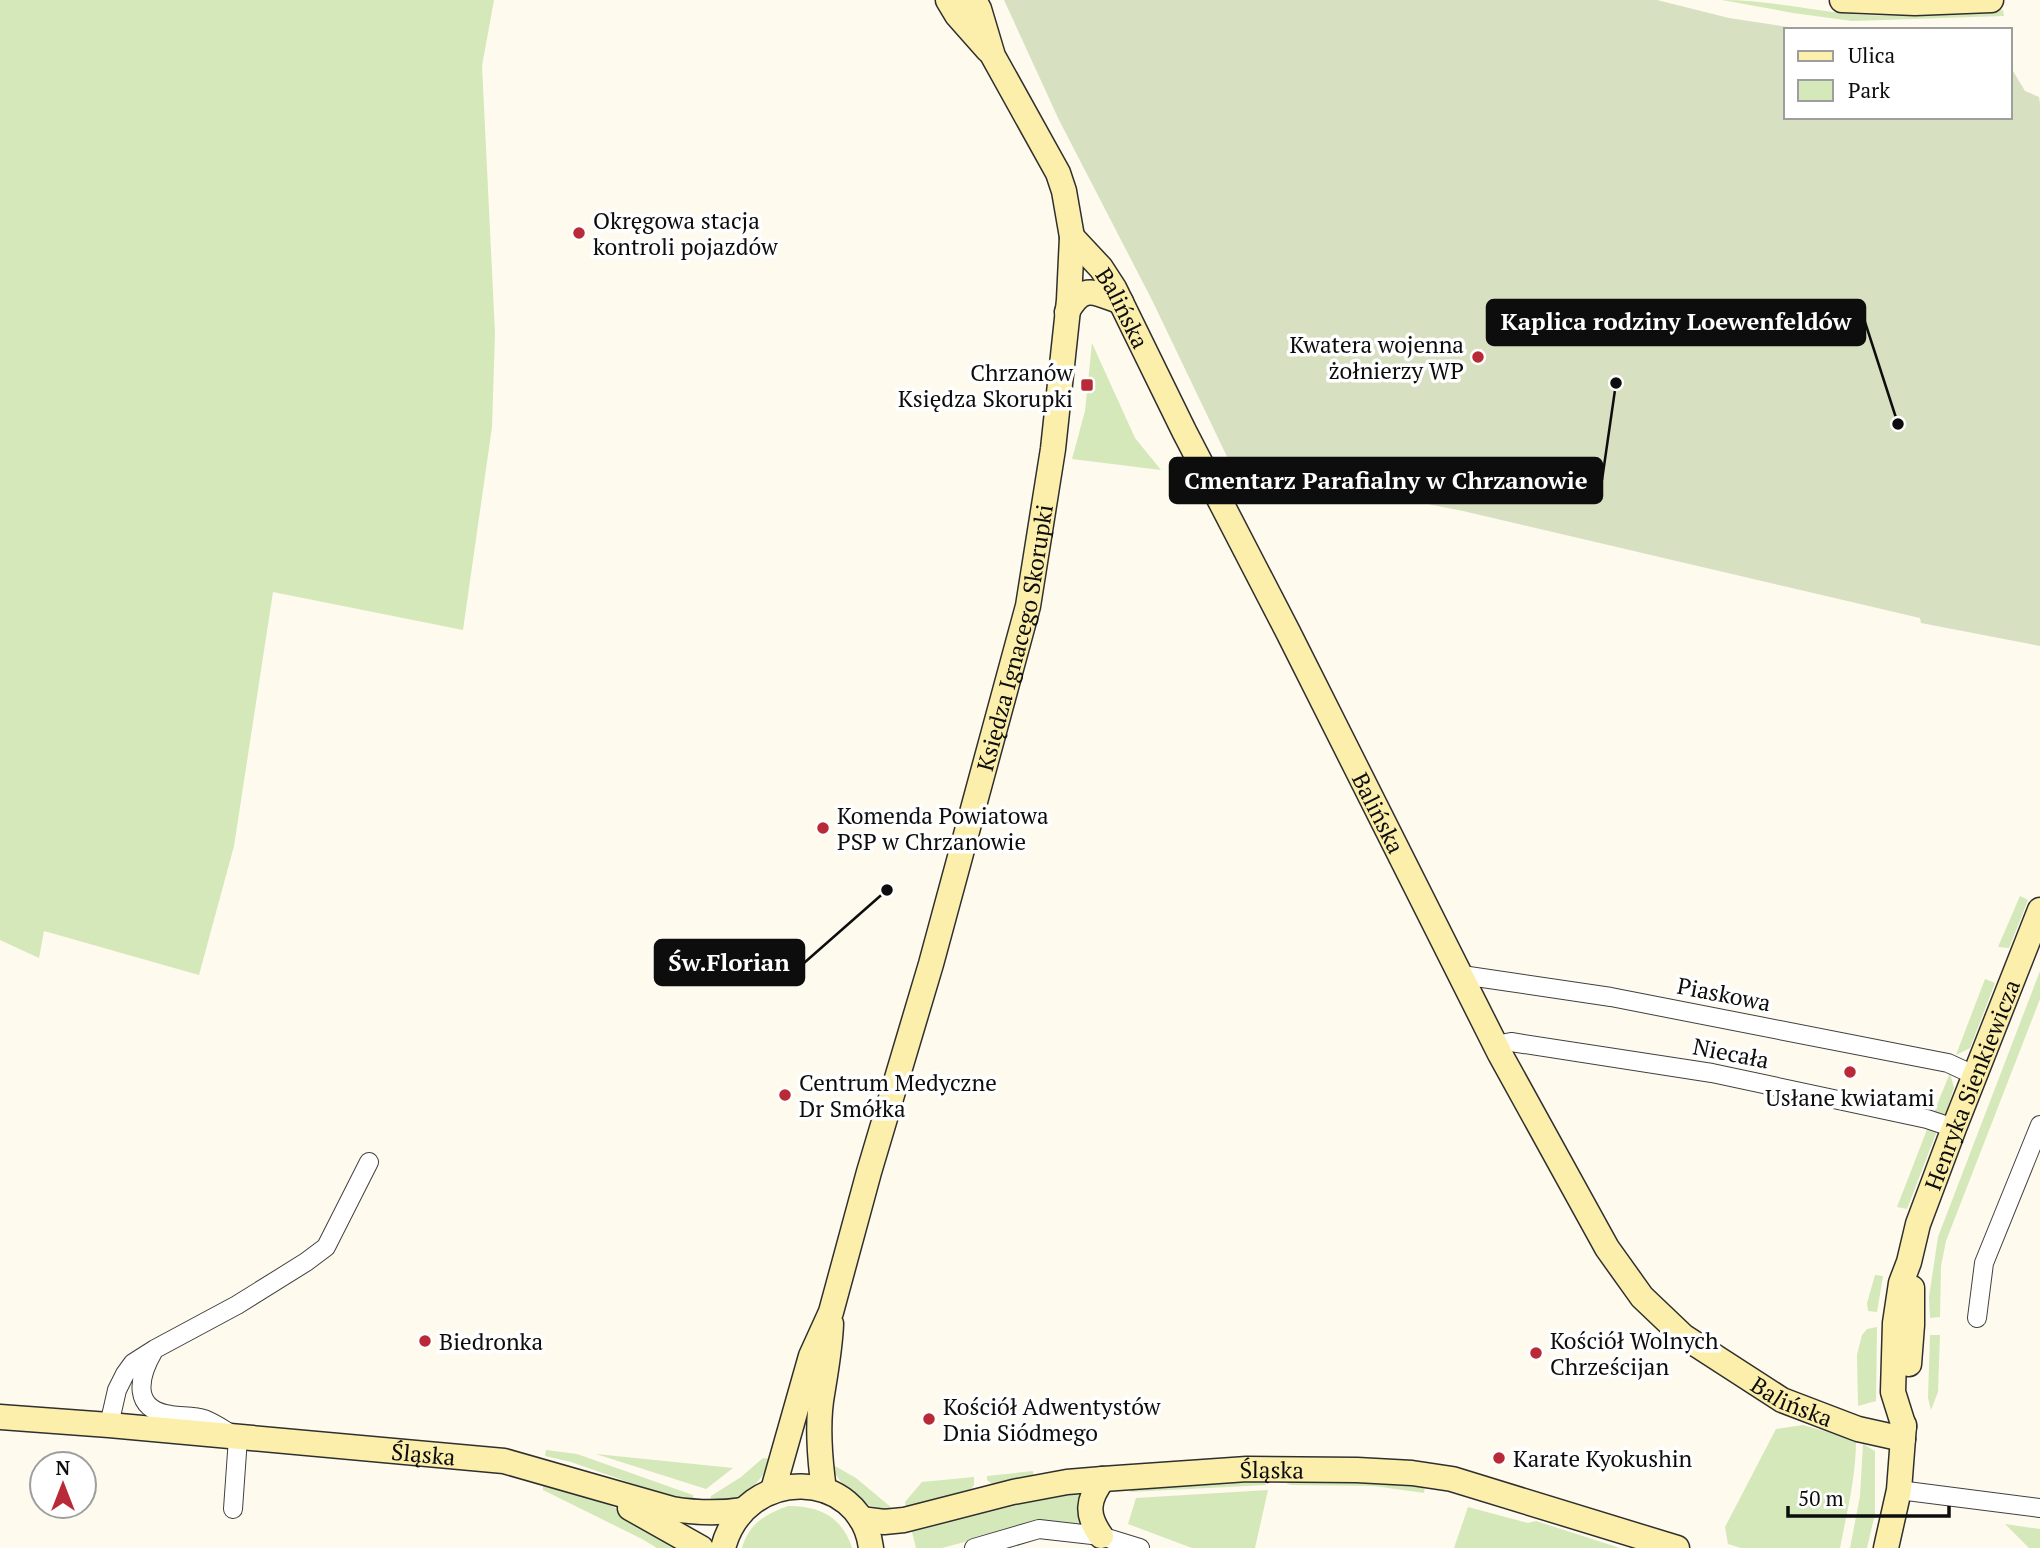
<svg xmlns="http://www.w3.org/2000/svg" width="2040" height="1548" font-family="'PT Serif',serif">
	<rect width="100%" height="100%" fill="#fefaee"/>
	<path fill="#d4e8b9" d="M 0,0 L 494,0 L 482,66 L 495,333 L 492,427 L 463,630 L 273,592 L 234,846 L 199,975 L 44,931 L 39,958 L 0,940 Z
		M 1722,0 C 1766,0 1808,10 1851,14 C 1902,18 1953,13 2003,10 L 2004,16 L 1852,21 L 1793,13 Z
		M 1092,343 L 1135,438 L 1161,470 L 1072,459 L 1085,411 Z
		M 2020,896 L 2028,900 L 2009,948 L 1998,947 Z
		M 2040,971 L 2040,999 L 1946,1241 L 1941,1266 L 1940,1317 L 1930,1318 L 1929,1297 L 1938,1237 Z
		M 1985,979 L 1995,983 L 1970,1048 L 1956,1055 Z
		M 1950,1073 L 1954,1088 L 1945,1115 L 1934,1112 Z
		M 1928,1127 L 1937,1131 L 1907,1209 L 1897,1207 Z
		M 1875,1275 L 1883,1276 L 1877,1312 L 1868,1311 L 1867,1303 Z
		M 1877,1327 L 1876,1401 L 1858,1406 L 1857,1355 L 1862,1335 L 1867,1329 Z
		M 1930,1335 L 1940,1335 L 1938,1392 L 1931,1410 L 1928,1398 Z
		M 1803,1425 L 1856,1440 C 1856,1477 1847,1512 1840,1548 L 1741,1548 L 1728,1544 L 1725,1527 L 1776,1429 Z
		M 1863,1444 L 1875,1451 L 1875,1514 L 1867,1548 L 1850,1548 L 1860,1496 Z
		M 546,1450 L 577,1454 L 693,1495 L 694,1505 L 571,1462 L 545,1456 Z
		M 596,1454 L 733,1468 L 706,1489 Z
		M 763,1458 L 771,1459 C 761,1486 737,1503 709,1505 L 711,1496 L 741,1477 Z
		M 828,1462 L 856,1478 L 893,1509 C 860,1510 843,1488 828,1462 Z
		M 1033,1471 L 1033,1476 L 992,1484 L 987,1480 L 987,1476 Z
		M 974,1477 L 974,1485 L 971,1489 L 906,1507 L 905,1502 L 922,1482 Z
		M 1291,1477 L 1425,1485 L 1424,1493 L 1374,1486 L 1291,1485 L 1287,1484 Z
		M 1254,1478 L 1264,1481 L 1266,1485 L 1130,1492 L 1132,1488 Z
		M 543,1482 L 609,1505 L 656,1528 L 678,1548 L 657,1548 L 642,1539 L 543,1490 Z
		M 1087,1487 L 1083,1524 L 1039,1522 L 942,1548 L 916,1548 L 912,1532 Z
		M 1268,1490 L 1255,1548 L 1192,1548 L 1128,1524 L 1136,1498 Z
		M 788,1506 C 819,1506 842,1516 852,1548 L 742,1548 C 749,1524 765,1514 788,1506 Z
		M 1468,1507 L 1528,1523 L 1536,1521 L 1620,1548 L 1454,1548 Z
		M 2005,1524 L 2040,1529 L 2040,1548 L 2029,1548 Z"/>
	<path fill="#d7e0c0" d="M 1004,0 L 1657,0 L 1729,18 L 1807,30 L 1786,30 L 1786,117 L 2010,117 L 2010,66 L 2025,91 L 2039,97 L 2040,104 L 2040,646 L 1921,623 L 1920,618 L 1463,511 L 1231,465 L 1152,300 L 1059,120 Z"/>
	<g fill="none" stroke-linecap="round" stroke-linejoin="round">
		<defs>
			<path id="street" d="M 1462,975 L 1611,997 L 1948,1063 L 1974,1075
				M 1496,1045 L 1511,1042 L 1712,1073 L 1927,1119 L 1954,1128
				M 1977,1318 L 1984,1263 L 2040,1125
				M 153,1352 C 138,1378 132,1410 171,1415 C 181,1417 194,1415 204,1419 C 215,1423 227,1432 238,1438 L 233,1509
				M 109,1425 L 117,1390 L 125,1374 L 133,1363 L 155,1349 L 237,1305 L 306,1262 L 326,1247 L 369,1162
				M 1899,1490 L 2040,1508
				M 974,1548 L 1039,1529 L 1101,1536 L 1140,1548"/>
			<g id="secondary">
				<path d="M 948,0 L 957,15 L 988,50"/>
				<path d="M 1842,0 L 1915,3 L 1991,0"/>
				<path id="s1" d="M 1072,237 L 1101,268 L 1114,288 L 1184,431 L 1288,632 L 1500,1054 L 1607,1248 L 1642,1297 L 1683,1336 L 1782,1400 L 1858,1429 L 1903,1439"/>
				<path d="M 1067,312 C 1083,283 1095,292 1121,302"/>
				<path d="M 1909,1364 L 1912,1325 L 1912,1288"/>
				<path id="s2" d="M 0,1417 L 109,1425 L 504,1461 L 672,1509 C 697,1513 717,1514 742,1510"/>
				<path id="s3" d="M 1904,1427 L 1893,1392 L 1895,1323 L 1901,1283 L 1909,1262 L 1918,1224 L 1954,1128 L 2040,910"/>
				<path id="s4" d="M 773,1490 L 811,1356 L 831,1312 L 869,1172 L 931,964 L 1028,606 L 1053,449 L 1069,300 L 1072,237 L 1064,191 L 1058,173 L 993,56 L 979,9 L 974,0"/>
				<path d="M 824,1490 C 820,1461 817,1431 821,1401 C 825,1375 830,1350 831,1324"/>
				<path d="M 630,1508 L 701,1548"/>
				<path id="s5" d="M 861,1519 L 884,1522 L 904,1520 L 1013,1492 L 1067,1482 L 1103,1479 L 1247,1469 L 1357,1470 L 1412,1473 L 1452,1479 L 1677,1548"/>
				<path d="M 1101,1536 C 1086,1515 1087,1500 1103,1479"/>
				<path d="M 723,1548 C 745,1464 861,1468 871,1548"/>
				<path d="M 1886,1548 L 1899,1490 L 1904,1425"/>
			</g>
		</defs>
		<use href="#street" stroke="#404040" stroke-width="20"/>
		<use href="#secondary" stroke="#2f2f2f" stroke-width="27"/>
		<use href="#street" stroke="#fff" stroke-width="18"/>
		<use href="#secondary" stroke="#fcefab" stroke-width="24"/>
	</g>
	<g fill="#b92a38" stroke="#fff" stroke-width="2.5">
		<circle cx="579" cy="233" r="7"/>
		<circle cx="1478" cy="357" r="7"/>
		<rect x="1080" y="378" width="14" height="14" rx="3.5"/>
		<circle cx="823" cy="828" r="7"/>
		<circle cx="1850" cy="1072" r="7"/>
		<circle cx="785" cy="1095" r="7"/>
		<circle cx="425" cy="1341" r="7"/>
		<circle cx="1536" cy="1353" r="7"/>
		<circle cx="929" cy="1419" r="7"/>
		<circle cx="1499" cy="1458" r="7"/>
	</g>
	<g text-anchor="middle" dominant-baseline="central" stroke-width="7" stroke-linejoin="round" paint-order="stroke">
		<g font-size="23" fill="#0d0d0d" stroke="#fff" text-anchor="start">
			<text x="593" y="220">Okręgowa stacja<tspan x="593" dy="26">kontroli pojazdów</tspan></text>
			<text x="1464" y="344" text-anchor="end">Kwatera wojenna<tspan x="1464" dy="26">żołnierzy WP</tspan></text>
			<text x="1073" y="372" text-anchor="end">Chrzanów<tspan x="1073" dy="26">Księdza Skorupki</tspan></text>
			<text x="837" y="815">Komenda Powiatowa<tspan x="837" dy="26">PSP w Chrzanowie</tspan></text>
			<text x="799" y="1082">Centrum Medyczne<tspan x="799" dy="26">Dr Smółka</tspan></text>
			<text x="1850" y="1097" text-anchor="middle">Usłane kwiatami</text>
			<text x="1550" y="1340">Kościół Wolnych<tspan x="1550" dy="26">Chrześcijan</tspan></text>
			<text x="439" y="1341">Biedronka</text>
			<text x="943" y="1406">Kościół Adwentystów<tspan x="943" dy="26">Dnia Siódmego</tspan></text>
			<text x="1513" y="1458">Karate Kyokushin</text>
		</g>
		<g font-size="23" fill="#0d0d0d" stroke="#fff">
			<text stroke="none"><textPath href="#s1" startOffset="88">Balińska</textPath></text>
			<text stroke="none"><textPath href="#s4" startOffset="887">Księdza Ignacego Skorupki</textPath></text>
			<text stroke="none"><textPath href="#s1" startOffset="654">Balińska</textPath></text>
			<text transform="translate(1724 994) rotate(11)">Piaskowa</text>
			<text transform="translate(1731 1053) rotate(11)">Niecała</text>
			<text stroke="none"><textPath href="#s3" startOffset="357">Henryka Sienkiewicza</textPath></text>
			<text stroke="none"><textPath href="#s1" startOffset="1390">Balińska</textPath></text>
			<text stroke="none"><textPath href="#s2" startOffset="425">Śląska</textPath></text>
			<text stroke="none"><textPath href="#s5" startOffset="416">Śląska</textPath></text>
		</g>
	</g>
	<path fill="none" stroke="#0d0d0d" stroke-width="2.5" d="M1898 424L1865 322M1616 383L1602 480M887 890L804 963"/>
	<g fill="#0d0d0d" stroke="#fff" stroke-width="2.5">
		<circle cx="1898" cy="424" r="7"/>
		<circle cx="1616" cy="383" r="7"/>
		<circle cx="887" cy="890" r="7"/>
	</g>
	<g fill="#0d0d0d" stroke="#0d0d0d" stroke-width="2.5">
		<rect x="1487" y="300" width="378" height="45" rx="7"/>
		<rect x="1170" y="458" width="432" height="45" rx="7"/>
		<rect x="655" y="940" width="149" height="45" rx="7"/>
	</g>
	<g font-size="24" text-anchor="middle" font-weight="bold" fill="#fff">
		<text x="1676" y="330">Kaplica rodziny Loewenfeldów</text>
		<text x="1386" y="489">Cmentarz Parafialny w Chrzanowie</text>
		<text x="729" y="971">Św.Florian</text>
	</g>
	<rect x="1784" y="28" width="228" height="91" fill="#ffffff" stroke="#9e9e9e" stroke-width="2"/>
	<rect x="1798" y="51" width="35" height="10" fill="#fcefab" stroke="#9e9e9e" stroke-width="2"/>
	<text x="1848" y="63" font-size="21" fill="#0d0d0d">Ulica</text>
	<rect x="1798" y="80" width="35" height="21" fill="#d4e8b9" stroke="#9e9e9e" stroke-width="2"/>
	<text x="1848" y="98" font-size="21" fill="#0d0d0d">Park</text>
	<g transform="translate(63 1485)"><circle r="33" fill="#ffffff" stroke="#9e9e9e" stroke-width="2"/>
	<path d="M0-5L12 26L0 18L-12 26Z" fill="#b92a38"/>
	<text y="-10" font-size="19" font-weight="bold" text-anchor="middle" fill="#0d0d0d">N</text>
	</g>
	<path d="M1788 1506v10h161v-10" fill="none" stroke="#0d0d0d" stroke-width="3.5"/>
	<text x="1798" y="1506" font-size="21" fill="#0d0d0d" stroke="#ffffff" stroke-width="5" paint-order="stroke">50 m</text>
</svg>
